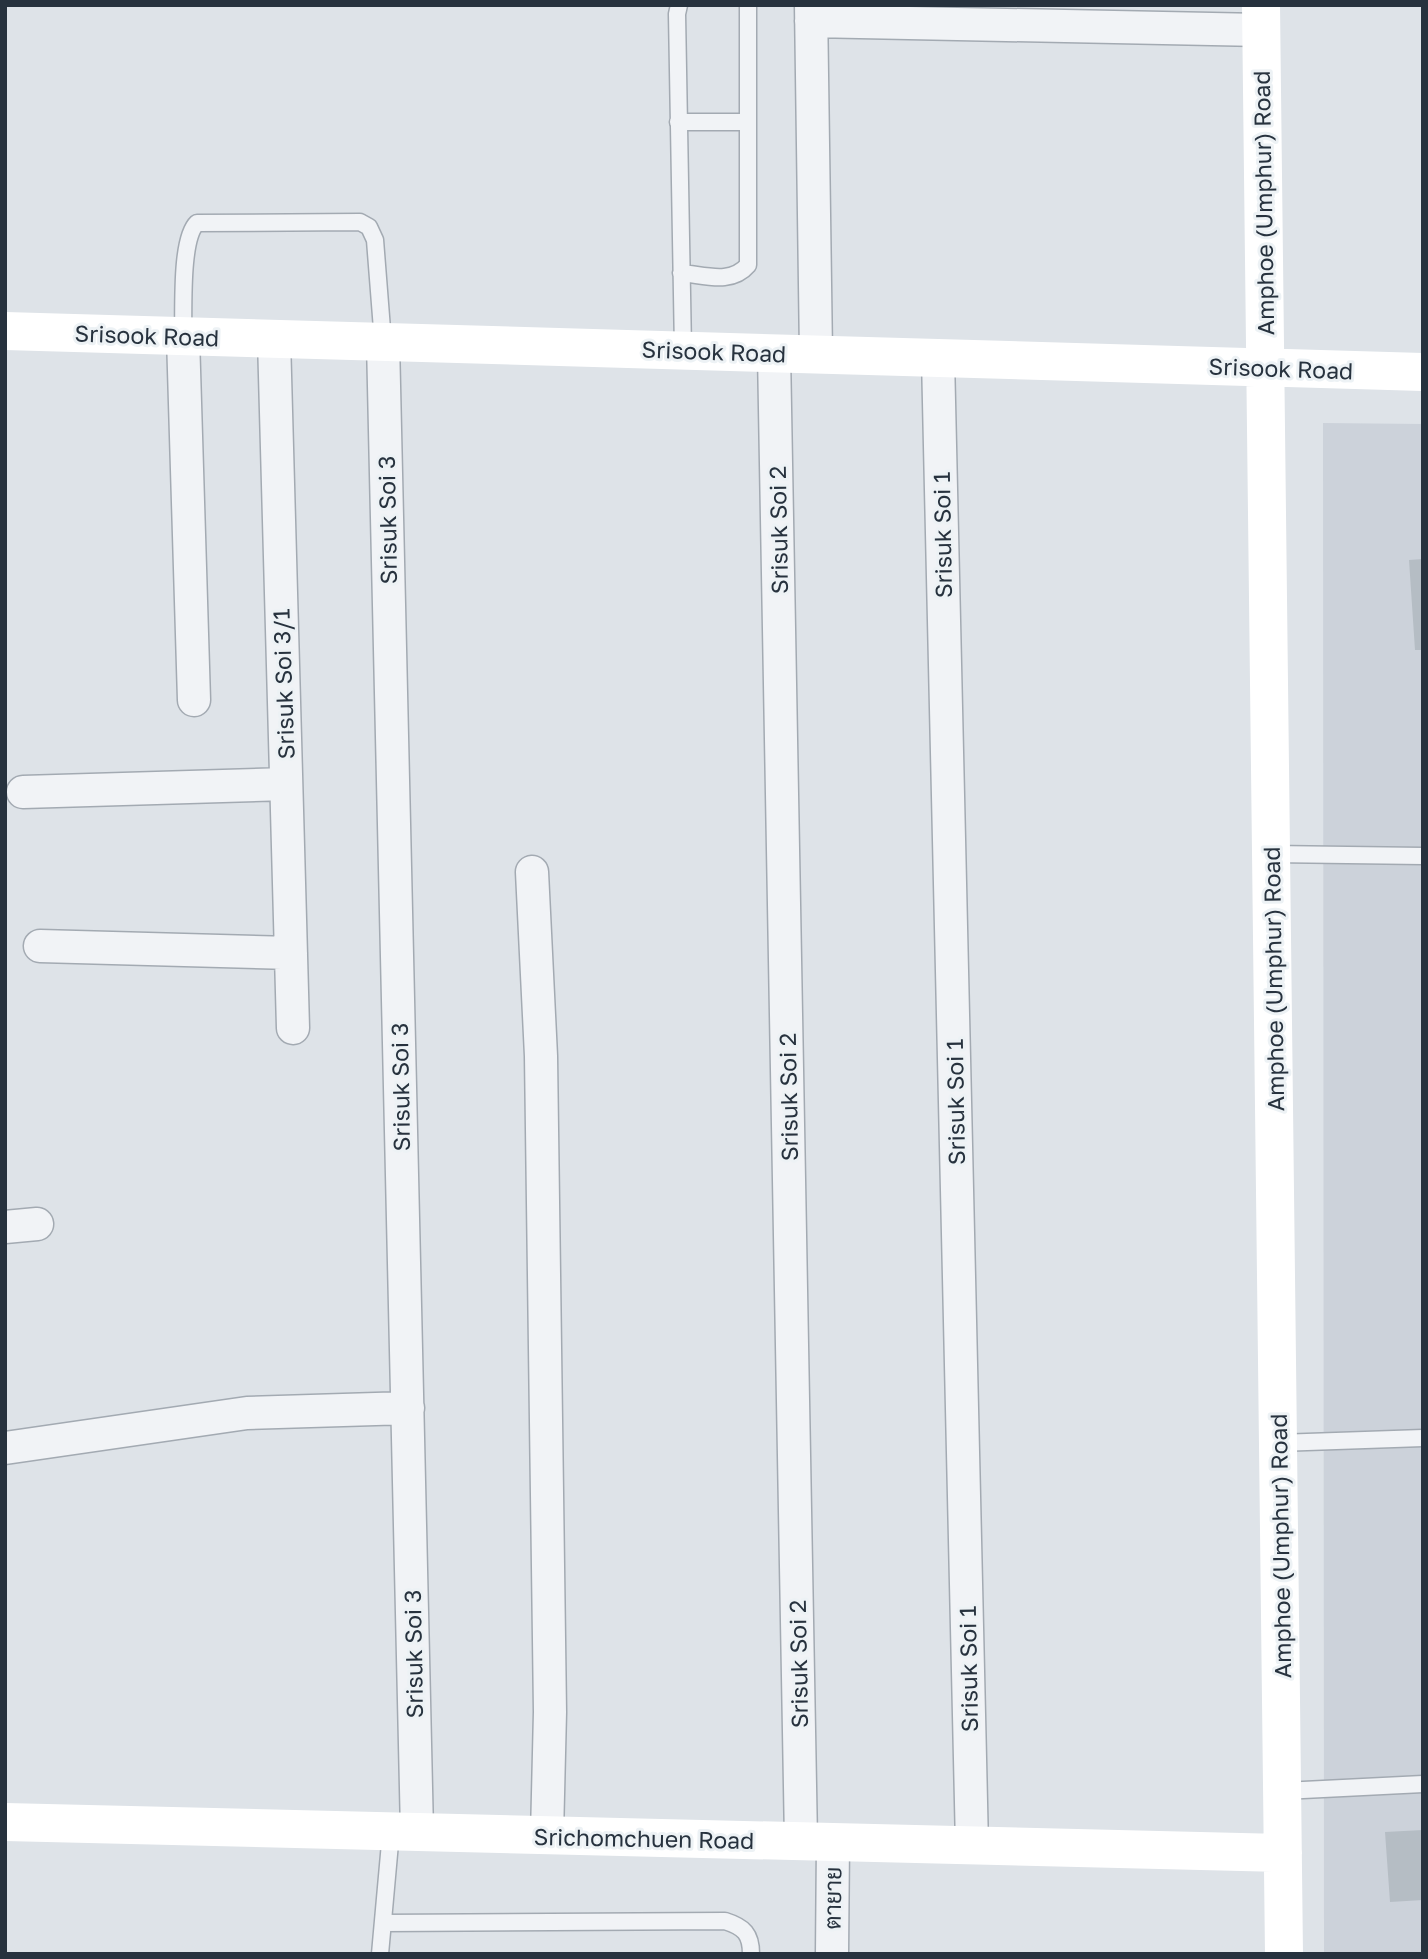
<svg xmlns="http://www.w3.org/2000/svg" width="1428" height="1959" font-family="'Golos Text',Sarabun,sans-serif">
	<rect width="100%" height="100%" fill="#dee3e8"/>
	<path fill="#ccd2da" d="M 1323,423 L 1423,424 L 1423,1954 L 1324,1954 Z"/>
	<path fill="#b5bdc4" d="M 1423,559 L 1423,650 L 1415,650 L 1409,560 Z
		M 1423,1830 L 1423,1900 L 1390,1902 L 1385,1832 Z"/>
	<g fill="none" stroke-linecap="round" stroke-linejoin="round">
		<defs>
			<path id="lane" d="M 679,5 L 677,14 L 683,350
				M 678,122 L 748,122
				M 681,273 C 705,275 731,285 748,265 L 748,5
				M 183,337 C 184,311 180,239 197,223 L 360,222 L 369,227 L 375,240 L 383,342
				M 1272,854 L 1423,856
				M 1278,1443 L 1423,1438
				M 1283,1791 L 1423,1784
				M 383,1923 L 725,1921 C 744,1927 751,1934 751,1954
				M 380,1954 L 391,1832"/>
			<path id="street" d="M 811,5 L 816,354
				M 811,21 L 1261,30
				M 183,337 L 194,700
				M 274,339 L 293,1028
				M 383,342 L 417,1832
				M 774,353 L 801,1841
				M 938,358 L 972,1846
				M 23,792 L 286,784
				M 532,872 L 541,1056 L 550,1712 L 547,1835
				M 40,946 L 291,953
				M 5,1227 L 37,1224
				M 5,1448 L 247,1413 L 408,1408
				M 832,1954 L 833,1842"/>
		</defs>
		<use href="#lane" stroke="#a3aab2" stroke-width="19"/>
		<use href="#street" stroke="#a3aab2" stroke-width="35"/>
		<use href="#lane" stroke="#f1f3f6" stroke-width="16"/>
		<use href="#street" stroke="#f1f3f6" stroke-width="32"/>
		<path stroke="#fff" stroke-width="38" d="M 1261,5 L 1284,1954
			M 5,331 L 1423,372
			M 5,1822 L 1283,1853"/>
	</g>
	<g text-anchor="middle" dominant-baseline="central" stroke-width="6" stroke-linejoin="round" paint-order="stroke">
		<g font-size="23" fill="#27323e" stroke="#edf2f5">
			<text transform="translate(1263 203) rotate(-91)">Amphoe (Umphur) Road</text>
			<text transform="translate(147 335) rotate(2)">Srisook Road</text>
			<text transform="translate(714 351) rotate(2)">Srisook Road</text>
			<text transform="translate(1281 368) rotate(2)">Srisook Road</text>
			<text transform="translate(387 520) rotate(-91)">Srisuk Soi 3</text>
			<text transform="translate(778 530) rotate(-91)">Srisuk Soi 2</text>
			<text transform="translate(942 535) rotate(-91)">Srisuk Soi 1</text>
			<text transform="translate(283 684) rotate(-92)">Srisuk Soi 3/1</text>
			<text transform="translate(1273 979) rotate(-91)">Amphoe (Umphur) Road</text>
			<text transform="translate(400 1087) rotate(-91)">Srisuk Soi 3</text>
			<text transform="translate(788 1097) rotate(-91)">Srisuk Soi 2</text>
			<text transform="translate(955 1102) rotate(-91)">Srisuk Soi 1</text>
			<text transform="translate(1280 1546) rotate(-91)">Amphoe (Umphur) Road</text>
			<text transform="translate(413 1654) rotate(-91)">Srisuk Soi 3</text>
			<text transform="translate(798 1664) rotate(-91)">Srisuk Soi 2</text>
			<text transform="translate(968 1669) rotate(-91)">Srisuk Soi 1</text>
			<text transform="translate(644 1838) rotate(1)">Srichomchuen Road</text>
			<text transform="translate(832 1898) rotate(-89)">ตายาย</text>
		</g>
	</g>
	<rect width="1428" height="1959" fill="none" stroke="#27323e" stroke-width="14"/>
</svg>
